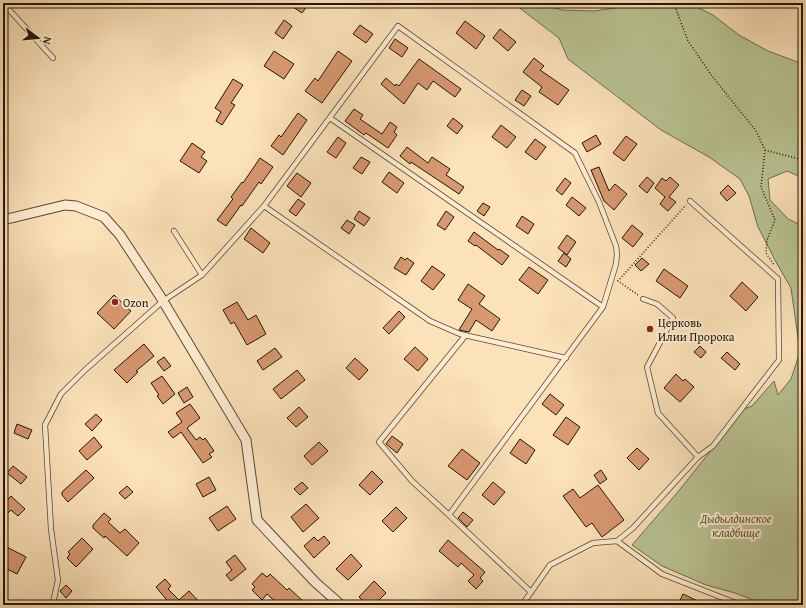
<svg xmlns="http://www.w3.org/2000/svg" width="806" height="608" font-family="'Gentium Book Plus',serif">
	<rect width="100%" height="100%" fill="#fce2b9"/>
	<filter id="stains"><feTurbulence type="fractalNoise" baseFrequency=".005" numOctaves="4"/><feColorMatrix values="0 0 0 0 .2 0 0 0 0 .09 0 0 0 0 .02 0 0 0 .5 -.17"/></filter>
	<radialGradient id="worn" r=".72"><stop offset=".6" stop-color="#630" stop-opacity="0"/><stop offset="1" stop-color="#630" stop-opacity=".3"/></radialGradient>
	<path fill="#b9c494" stroke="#6e6d4e" d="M 520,3 L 537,3 L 562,10 L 594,11 L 621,7 L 635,3 L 689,3 L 713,15 L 739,35 L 768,51 L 803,64 L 803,178 L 787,171 L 768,179 L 770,200 L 788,219 L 803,226 L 803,483 L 801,483 L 803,490 L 803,605 L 766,605 L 735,593 L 706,585 L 662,566 L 632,545 L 677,493 L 744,409 L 752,406 L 774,381 L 778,395 L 791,379 L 800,352 L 791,288 L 776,262 L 758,227 L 749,196 L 740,179 L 709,157 L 661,130 L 568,59 L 559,38 L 517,6 Z"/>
	<path fill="#d89870" stroke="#221607" d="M 287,3 L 309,3 L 302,13 Z
		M 284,20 L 292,26 L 283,39 L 275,33 Z
		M 465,21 L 485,36 L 476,49 L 456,33 Z
		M 360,25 L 373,34 L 366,43 L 353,34 Z
		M 500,29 L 516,42 L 508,51 L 493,38 Z
		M 395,39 L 408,48 L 402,57 L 389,48 Z
		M 274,51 L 294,64 L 284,79 L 264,66 Z
		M 338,51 L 352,61 L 322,103 L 305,91 L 315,78 L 318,81 Z
		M 534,58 L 544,66 L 540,70 L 569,90 L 558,105 L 539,92 L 542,87 L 523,72 Z
		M 419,59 L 461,89 L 455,97 L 433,81 L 427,90 L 418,83 L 404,104 L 381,84 L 386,78 L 395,86 L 396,84 L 399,86 Z
		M 233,79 L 243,85 L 231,103 L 235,105 L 222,125 L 216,121 L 221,112 L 215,108 Z
		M 522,90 L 531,96 L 524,106 L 515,100 Z
		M 354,109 L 363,115 L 360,119 L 382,134 L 390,122 L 397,127 L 394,132 L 397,135 L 388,148 L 366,133 L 364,135 L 345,121 Z
		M 298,113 L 307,120 L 283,155 L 271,146 L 279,135 L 281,137 Z
		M 453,118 L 463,126 L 457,134 L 447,126 Z
		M 501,125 L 516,137 L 507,148 L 492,137 Z
		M 596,135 L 601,144 L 587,152 L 582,143 Z
		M 626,136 L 637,144 L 624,161 L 613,153 Z
		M 338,137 L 346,143 L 336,158 L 327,152 Z
		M 535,139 L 546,147 L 536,160 L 525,152 Z
		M 192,143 L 205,152 L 201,157 L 207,161 L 199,173 L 180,161 Z
		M 407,147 L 428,163 L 432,157 L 450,169 L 446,175 L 464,187 L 459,194 L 411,162 L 410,164 L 400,156 Z
		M 361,157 L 370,162 L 362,174 L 353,168 Z
		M 260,158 L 273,167 L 261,184 L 259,182 L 242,206 L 241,205 L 226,226 L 217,220 L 233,199 L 231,197 L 242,182 L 243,183 Z
		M 599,167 L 609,191 L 615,184 L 627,194 L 614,210 L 604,201 L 591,170 Z
		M 389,172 L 404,183 L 397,193 L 382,182 Z
		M 297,173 L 311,183 L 301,197 L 287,186 Z
		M 647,177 L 654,183 L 647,193 L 639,186 Z
		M 670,177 L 679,185 L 669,197 L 676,202 L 668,211 L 660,204 L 665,197 L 655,188 L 662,178 L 666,181 Z
		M 565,178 L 571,183 L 562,195 L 556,190 Z
		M 728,185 L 736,193 L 727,201 L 720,193 Z
		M 572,197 L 586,208 L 579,216 L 566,205 Z
		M 298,199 L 305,204 L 296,216 L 289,211 Z
		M 483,203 L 490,207 L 484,216 L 477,211 Z
		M 359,211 L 370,218 L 364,226 L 354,219 Z
		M 446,211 L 454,217 L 445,230 L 437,225 Z
		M 522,216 L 534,224 L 528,234 L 516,226 Z
		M 347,220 L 355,225 L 349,234 L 341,228 Z
		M 632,225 L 643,234 L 633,247 L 622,238 Z
		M 251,228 L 270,243 L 263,253 L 244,239 Z
		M 474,232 L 498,250 L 499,249 L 509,256 L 502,265 L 476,245 L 475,246 L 468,241 Z
		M 567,235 L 576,242 L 567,255 L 558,248 Z
		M 564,253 L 571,259 L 566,267 L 558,261 Z
		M 401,257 L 405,260 L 407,258 L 414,263 L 406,275 L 394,268 Z
		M 642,258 L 649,264 L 641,271 L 635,265 Z
		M 432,266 L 445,275 L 433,290 L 421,281 Z
		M 529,267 L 548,280 L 538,294 L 519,280 Z
		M 664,269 L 688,286 L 680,298 L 656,281 Z
		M 742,282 L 758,297 L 746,311 L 730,296 Z
		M 468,284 L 485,296 L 479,304 L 500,319 L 492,331 L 476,320 L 469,332 L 459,330 L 472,309 L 458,300 Z
		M 114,295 L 131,311 L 114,329 L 97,313 Z
		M 237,302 L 248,320 L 256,315 L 266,334 L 247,345 L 234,322 L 231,324 L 223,310 Z
		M 399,311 L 405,317 L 389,334 L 383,328 Z
		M 144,344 L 154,356 L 136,371 L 138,372 L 127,383 L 114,370 Z
		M 700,346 L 706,352 L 701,358 L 694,352 Z
		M 415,347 L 428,359 L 418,371 L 404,359 Z
		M 275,348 L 282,357 L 263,370 L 257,361 Z
		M 727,352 L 740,364 L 735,370 L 721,358 Z
		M 164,357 L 171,366 L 164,371 L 157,362 Z
		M 355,358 L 368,370 L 359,380 L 346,368 Z
		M 297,370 L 305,380 L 281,399 L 273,389 Z
		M 676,374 L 683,381 L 685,379 L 694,387 L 680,402 L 664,388 Z
		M 162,376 L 175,394 L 163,404 L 157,396 L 159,395 L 151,383 Z
		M 187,387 L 193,397 L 184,403 L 178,393 Z
		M 550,394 L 564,405 L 556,415 L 542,404 Z
		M 190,404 L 200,418 L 187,428 L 196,440 L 200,437 L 203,440 L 205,438 L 214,451 L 209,454 L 212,457 L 203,463 L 181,432 L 173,438 L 168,432 L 182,422 L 176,413 Z
		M 299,407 L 308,417 L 296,427 L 287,418 Z
		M 96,414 L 102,420 L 92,431 L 85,424 Z
		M 566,417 L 580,427 L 568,445 L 553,435 Z
		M 17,424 L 32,430 L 28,439 L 14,433 Z
		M 392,436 L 403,444 L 397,453 L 386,444 Z
		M 94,437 L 102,447 L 87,460 L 79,451 Z
		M 520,439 L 535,450 L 526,464 L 510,453 Z
		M 319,442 L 328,451 L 312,465 L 304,456 Z
		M 637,448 L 649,459 L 639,470 L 627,458 Z
		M 462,449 L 480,463 L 467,480 L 448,466 Z
		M 13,466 L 27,477 L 21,484 L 7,473 Z
		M 86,470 L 94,478 L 68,502 L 62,495 L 62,492 Z
		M 601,470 L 607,479 L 600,484 L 594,475 Z
		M 372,471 L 383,482 L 370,495 L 359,485 Z
		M 209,477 L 216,490 L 203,497 L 196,484 Z
		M 302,482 L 308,488 L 300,495 L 294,489 Z
		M 493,482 L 505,492 L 494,505 L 482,495 Z
		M 598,485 L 624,520 L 602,537 L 592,523 L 586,527 L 563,496 L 573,489 L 580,498 Z
		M 127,486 L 133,492 L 125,499 L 119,493 Z
		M 11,496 L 25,509 L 18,516 L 11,510 L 3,518 L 3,505 Z
		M 306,504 L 319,518 L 303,532 L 291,517 Z
		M 227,506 L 236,519 L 218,531 L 209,518 Z
		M 396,507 L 407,518 L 393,532 L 382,521 Z
		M 463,512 L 473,520 L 467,527 L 458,518 Z
		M 104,513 L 111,519 L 108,522 L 120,533 L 125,529 L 139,543 L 127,556 L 105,536 L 104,538 L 93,528 L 93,525 Z
		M 324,536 L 330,543 L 314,558 L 304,546 L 314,537 L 318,541 Z
		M 82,538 L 93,549 L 76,567 L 67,558 L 70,554 L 68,552 Z
		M 448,540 L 485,572 L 480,578 L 483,581 L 476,589 L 468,581 L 474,575 L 461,563 L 458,567 L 439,551 Z
		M 3,545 L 26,557 L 17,574 L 3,567 Z
		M 351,554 L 362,566 L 348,580 L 336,569 Z
		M 235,555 L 246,569 L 231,581 L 226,575 L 232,570 L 226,562 Z
		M 262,573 L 267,577 L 270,574 L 287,590 L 289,588 L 307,605 L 279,605 L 267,594 L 262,600 L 252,590 L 255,587 L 252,584 Z
		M 165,579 L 171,586 L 168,589 L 179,600 L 189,591 L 202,605 L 171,605 L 156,587 Z
		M 374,581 L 386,593 L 374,605 L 368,605 L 359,597 Z
		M 66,585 L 72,591 L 66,598 L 60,591 Z
		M 683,594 L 706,605 L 678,605 Z"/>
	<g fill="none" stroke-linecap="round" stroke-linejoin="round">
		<defs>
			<path id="service" d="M 3,3 L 53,58
				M 330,118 L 603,307
				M 690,201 L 778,279 L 779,360 L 713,446 L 698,457
				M 264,206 L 430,321 L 460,334 L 566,358
				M 174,231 L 202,275
				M 449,515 L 412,481 L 379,442 L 465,336
				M 617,541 L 662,574 L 741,605
				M 55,605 L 53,603 L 58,580 L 51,529 L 45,425 L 61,394 L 85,370 L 163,301 L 202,275 L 264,206 L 398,26 L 575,153 L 599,202 L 616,246 L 617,254 L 616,264 L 603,307 L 449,515 L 531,592
				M 522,605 L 550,565 L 593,543 L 617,541 L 633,528 L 698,457 L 658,413 L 647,367 L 673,318 L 657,304 L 643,299"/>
			<path id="minor" d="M 3,220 L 65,205 L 76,206 L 104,217 L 120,235 L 160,296 L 246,440 L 257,520 L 315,582 L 341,605"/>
		</defs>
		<use href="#service" stroke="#584934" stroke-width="6"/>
		<use href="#minor" stroke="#584934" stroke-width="11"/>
		<path stroke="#221607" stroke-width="1.5" stroke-dasharray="1 2" stroke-linecap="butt" d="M 675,3 L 676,9 L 688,41 L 712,76 L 756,131 L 765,150 L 803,160
			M 765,150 L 761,187 L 775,220 L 767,240 L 766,253 L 774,265
			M 638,295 L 618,281 L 686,205"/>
		<use href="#service" stroke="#fdecd2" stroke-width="4.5"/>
		<use href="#minor" stroke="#fdecd2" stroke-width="9"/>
	</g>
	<g fill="#8f2418" stroke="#fdecd2" stroke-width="1.5">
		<circle cx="115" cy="302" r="4"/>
		<circle cx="650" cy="329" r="4"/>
	</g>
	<g text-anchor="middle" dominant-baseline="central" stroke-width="4" stroke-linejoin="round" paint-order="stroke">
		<g font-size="12" fill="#221607" stroke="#fdecd2" text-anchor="start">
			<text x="123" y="302">Ozon</text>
			<text x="658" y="322">Церковь<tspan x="658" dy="14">Илии Пророка</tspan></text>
		</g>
		<g font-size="12" font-style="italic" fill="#575338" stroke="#fdecd2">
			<text x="736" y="518">Дыдылдинское<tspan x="736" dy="14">кладбище</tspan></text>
		</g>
	</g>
	<rect width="806" height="608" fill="none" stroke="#fce2b9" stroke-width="16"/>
	<rect x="4" y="4" width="798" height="600" fill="none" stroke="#221607" stroke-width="2"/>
	<rect x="8" y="8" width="790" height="592" fill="none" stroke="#221607"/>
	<g transform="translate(38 38) rotate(106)" stroke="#fdecd2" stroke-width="3" paint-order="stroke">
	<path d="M0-3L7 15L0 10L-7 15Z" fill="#221607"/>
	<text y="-6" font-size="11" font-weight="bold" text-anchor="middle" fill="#221607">N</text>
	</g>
	<rect width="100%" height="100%" filter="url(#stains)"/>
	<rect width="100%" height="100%" fill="url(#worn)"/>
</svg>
